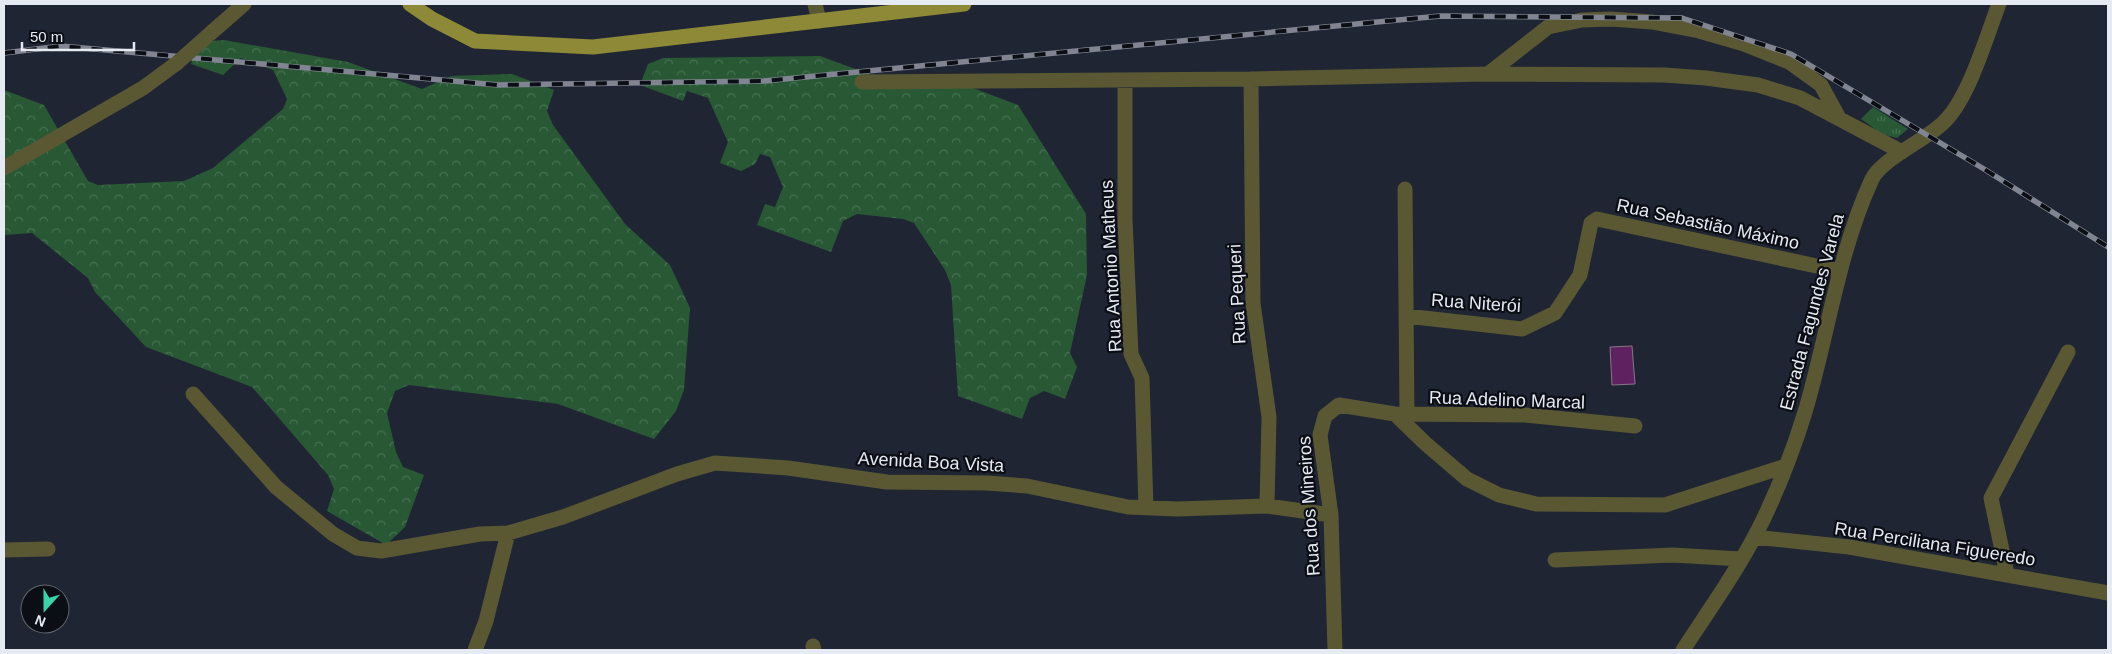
<svg xmlns="http://www.w3.org/2000/svg" width="2112" height="654" font-family="Arial,sans-serif">
	<defs>
		<pattern id="forest-crowns" width="20" height="18" patternUnits="userSpaceOnUse" patternTransform="scale(1.25)"><rect width="20" height="18" fill="#285934"/><path d="M2 6a3 3 0 1 1 6 0M12 15a3 3 0 1 1 6 0" fill="none" stroke="#477152"/></pattern>
		<pattern id="park-tufts" width="24" height="20" patternUnits="userSpaceOnUse" patternTransform="scale(1.25)"><rect width="24" height="20" fill="#285934"/><path d="M3 7l-1-3M5 7V3M7 7l1-3M15 17l-1-3M17 17v-4M19 17l1-3" fill="none" stroke="#477152"/></pattern>
	</defs>
	<rect width="100%" height="100%" fill="#1f2533"/>
	<path fill="url(#forest-crowns)" d="M 224,40 L 348,62 L 422,89 L 451,76 L 512,74 L 554,90 L 547,111 L 553,125 L 625,224 L 670,265 L 690,308 L 684,390 L 676,411 L 654,439 L 558,404 L 409,385 L 395,391 L 387,413 L 396,452 L 403,467 L 424,475 L 405,527 L 386,545 L 327,511 L 334,489 L 328,475 L 252,387 L 146,347 L 95,292 L 88,278 L 32,233 L 4,235 L 4,90 L 44,105 L 88,181 L 98,185 L 184,181 L 213,168 L 283,109 L 287,99 L 273,70 L 241,58 L 223,75 L 191,64 L 199,42 Z
		M 820,56 L 904,87 L 965,85 L 1018,105 L 1086,214 L 1087,275 L 1070,353 L 1077,367 L 1065,399 L 1044,391 L 1030,398 L 1022,419 L 958,396 L 951,285 L 945,270 L 914,223 L 903,219 L 857,214 L 843,221 L 831,252 L 757,225 L 765,204 L 775,207 L 783,187 L 770,157 L 760,154 L 755,164 L 741,171 L 720,163 L 728,142 L 708,98 L 687,91 L 683,101 L 640,85 L 648,64 L 663,58 Z"/>
	<path fill="url(#park-tufts)" d="M 1873,107 L 1908,129 L 1897,138 L 1882,134 L 1861,119 Z"/>
	<path fill="#5f2160" stroke="#867886" d="M 1632,346 L 1635,384 L 1612,385 L 1610,347 Z"/>
	<g fill="none" stroke-linecap="round" stroke-linejoin="round">
		<path stroke="#595833" stroke-width="15" d="M 815,4 L 819,21
			M 212,32 L 244,4
			M 1488,74 L 1548,27 L 1582,20 L 1611,19 L 1652,22 L 1699,31 L 1744,44 L 1789,62 L 1821,85 L 1838,116
			M 1251,79 L 1253,303 L 1269,417 L 1267,506
			M 1125,80 L 1125,219 L 1131,354 L 1142,378 L 1146,508
			M 862,82 L 1251,79 L 1488,74 L 1664,75 L 1706,78 L 1758,85 L 1800,98 L 1902,152
			M 4,168 L 143,88 L 177,63
			M 1405,189 L 1407,414
			M 1406,316 L 1522,329 L 1555,313 L 1580,275 L 1591,223 L 1597,219 L 1840,271
			M 193,394 L 276,487 L 333,534 L 357,548 L 381,551 L 480,534 L 508,533 L 563,517 L 677,474 L 715,463 L 788,468 L 887,482 L 987,483 L 1027,486 L 1128,507 L 1177,509 L 1267,506 L 1331,515
			M 1395,414 L 1426,444 L 1467,479 L 1499,495 L 1536,504 L 1665,505 L 1786,466
			M 1754,537 L 1849,547 L 2108,593
			M 4,550 L 48,549
			M 1555,560 L 1673,555 L 1741,559
			M 2007,574 L 1991,498 L 2068,352
			M 813,646 L 814,650
			M 475,650 L 486,621 L 508,533
			M 1335,650 L 1331,515 L 1320,435 L 1325,416 L 1339,405 L 1395,414 L 1525,415 L 1635,426
			M 1683,650 C 1711,607 1742,564 1764,518 C 1780,484 1794,448 1805,412 C 1828,335 1838,253 1872,179 C 1882,159 1927,139 1943,123 C 1969,99 1986,37 1999,4"/>
		<path stroke="#8e8937" stroke-width="15" d="M 410,4 L 432,19 L 475,41 L 593,47 L 964,4"/>
		<defs>
			<path id="rail" d="M 4,53 L 61,46 L 498,85 L 764,81 L 1440,16 L 1682,18 L 1791,54 L 1984,169 L 2108,247"/>
		</defs>
		<use href="#rail" stroke="#808591" stroke-width="5.5"/>
		<use href="#rail" stroke="#0b0e14" stroke-width="4" stroke-dasharray="11" stroke-linecap="butt"/>
		<path stroke="#595833" stroke-width="15" d="M 177,63 L 212,32"/>
	</g>
	<g text-anchor="middle" dominant-baseline="central" stroke-width="4.5" stroke-linejoin="round" paint-order="stroke">
		<g font-size="18" fill="#e5eaf3" stroke="#0b0e14">
			<text transform="translate(1708 224) rotate(12)">Rua Sebastião Máximo</text>
			<text transform="translate(1111 266) rotate(-93)">Rua Antonio Matheus</text>
			<text transform="translate(1237 294) rotate(-93)">Rua Pequeri</text>
			<text transform="translate(1476 303) rotate(4)">Rua Niterói</text>
			<text transform="translate(1812 312) rotate(-75)">Estrada Fagundes Varela</text>
			<text transform="translate(1507 400) rotate(2)">Rua Adelino Marcal</text>
			<text transform="translate(931 462) rotate(3)">Avenida Boa Vista</text>
			<text transform="translate(1309 506) rotate(-94)">Rua dos Mineiros</text>
			<text transform="translate(1935 544) rotate(9)">Rua Perciliana Figueredo</text>
		</g>
	</g>
	<rect width="2112" height="654" fill="none" stroke="#e5eaf3" stroke-width="10"/>
	<g transform="translate(45 609) rotate(201)"><circle r="24" fill="#0b0e14" stroke="#62666d"/>
	<path d="M0-4L9 19L0 12L-9 19Z" fill="#38d4a6"/>
	<text y="-8" font-size="14" font-weight="bold" text-anchor="middle" fill="#e5eaf3">N</text>
	</g>
	<path d="M22 42v8h112v-8" fill="none" stroke="#e5eaf3" stroke-width="2.5"/>
	<text x="30" y="42" font-size="15" fill="#e5eaf3" stroke="#0b0e14" stroke-width="4" paint-order="stroke">50 m</text>
</svg>
